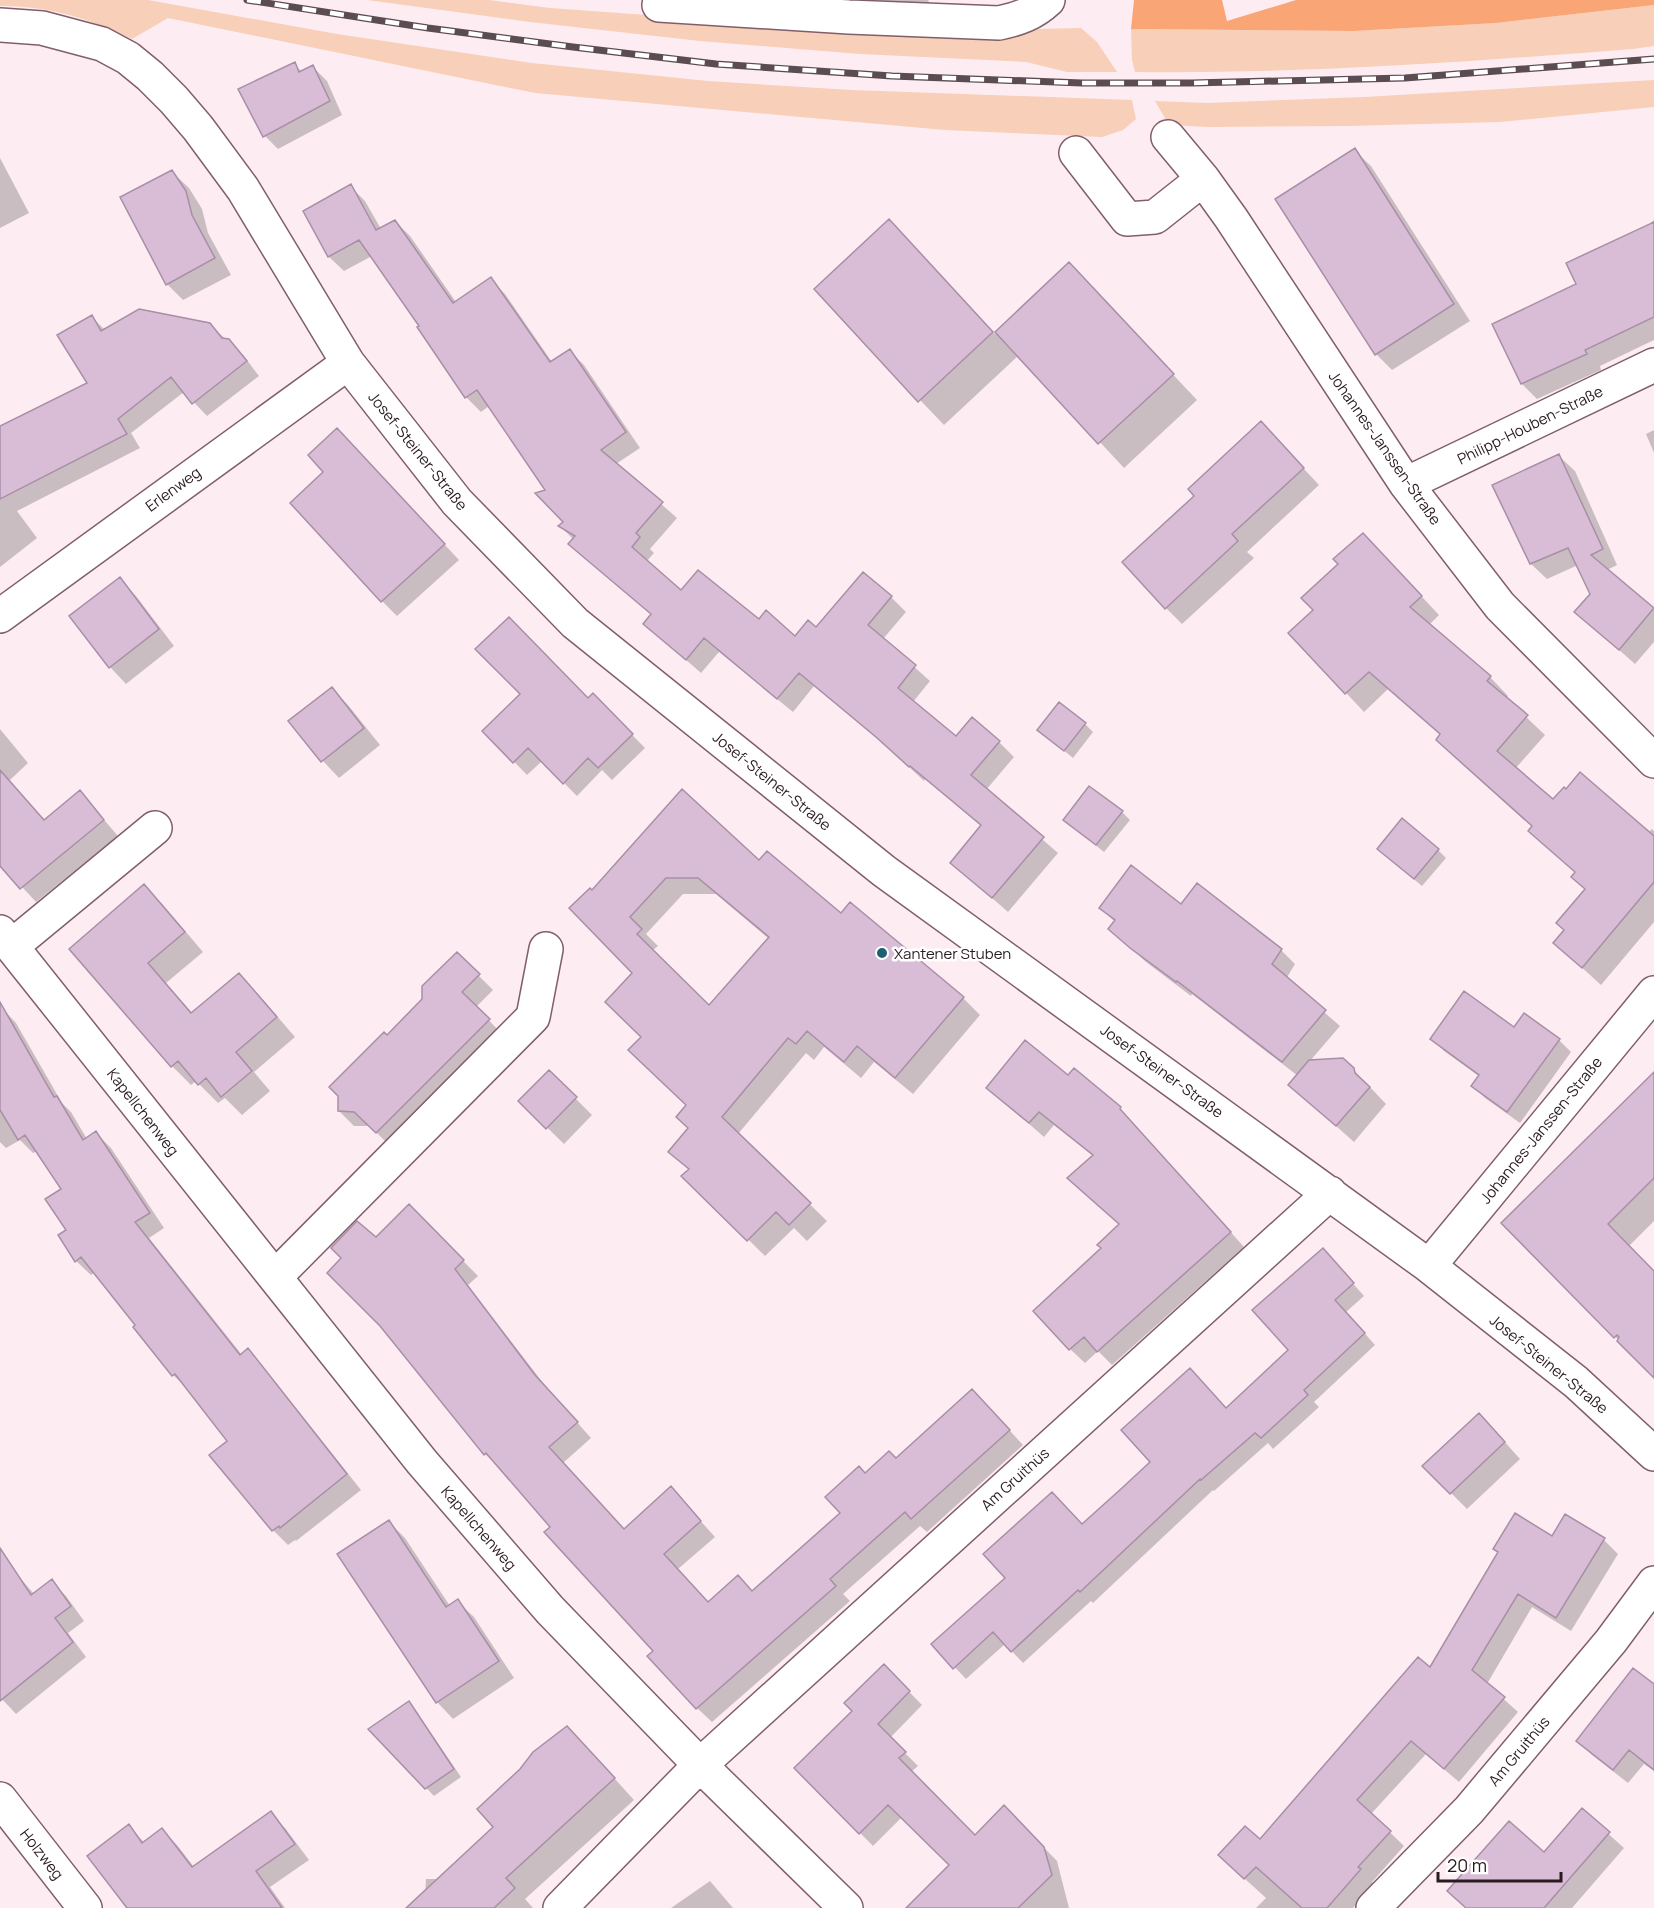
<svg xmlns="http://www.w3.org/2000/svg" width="1654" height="1908" font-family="Manrope,sans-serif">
	<rect width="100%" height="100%" fill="#fdedf2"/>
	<path fill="#f8cfb8" d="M 0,0 L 148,0 L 337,34 L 532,63 L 708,81 L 852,90 L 1132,100 L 1136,119 L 1123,130 L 1102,137 L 945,130 L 535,93 L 168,18 L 132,39 C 91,19 46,5 0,6 Z
		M 367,0 L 489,0 L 550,8 L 716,20 L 959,31 L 1081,28 L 1097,42 L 1117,72 L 1067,72 L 1026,62 L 860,54 L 700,41 L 530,22 Z
		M 1654,5 L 1654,46 L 1633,49 C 1467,62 1302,74 1135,72 L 1132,60 L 1131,29 L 1354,31 L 1496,23 Z
		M 1654,80 L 1654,107 L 1500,122 L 1349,126 L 1208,127 L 1169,125 L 1155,101 L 1207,103 L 1364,97 Z"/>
	<path fill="#f9a575" d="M 1134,0 L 1222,0 L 1227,21 L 1296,0 L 1654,0 L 1654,5 L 1496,23 L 1354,31 L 1131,29 Z"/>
	<path fill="#0003" fill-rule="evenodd" d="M 878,0 L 928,0 L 935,13 L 890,11 Z
		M 294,64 L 302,72 L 313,67 L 327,81 L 342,115 L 278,149 L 265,136 Z
		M 1354,150 L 1371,166 L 1470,321 L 1392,370 L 1376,354 Z
		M 0,158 L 29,213 L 0,228 Z
		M 172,172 L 189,188 L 202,209 L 208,233 L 231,275 L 183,300 L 167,284 Z
		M 350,186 L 365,201 L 381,229 L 395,221 L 410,236 L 456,302 L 490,279 L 505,294 L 552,362 L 570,351 L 584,365 L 640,448 L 616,464 L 677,518 L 650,549 L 654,553 L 646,562 L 682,592 L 759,621 L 795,638 L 891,597 L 906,612 L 883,639 L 930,681 L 913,702 L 956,738 L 999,742 L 1014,757 L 986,790 L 1058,853 L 1008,912 L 952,863 L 982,827 L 925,779 L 924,781 L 893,752 L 814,686 L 793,712 L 719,652 L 701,673 L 645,624 L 652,615 L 570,544 L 574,540 L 560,526 L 566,522 L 547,491 L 489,406 L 481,412 L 466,397 L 421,326 L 372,256 L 344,271 L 329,257 L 305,211 Z
		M 1654,220 L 1654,340 L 1600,366 L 1601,370 L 1537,399 L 1522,384 L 1578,285 Z
		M 913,246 L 995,334 L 1069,264 L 1197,400 L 1124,468 L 1019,355 L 944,425 L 920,400 Z
		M 92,317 L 106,331 L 209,324 L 243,355 L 259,376 L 207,416 L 184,392 L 131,433 L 140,448 L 17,511 L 37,538 L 0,567 L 0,459 L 89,384 Z
		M 1654,430 L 1654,453 L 1646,434 Z
		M 1277,440 L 1319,485 L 1247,552 L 1254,558 L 1182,624 L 1166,608 Z
		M 352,445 L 459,560 L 397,616 L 382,601 L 326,472 Z
		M 1559,456 L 1575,471 L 1617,565 L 1607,570 L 1654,610 L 1654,642 L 1635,664 L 1576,612 L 1592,594 L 1578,565 L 1547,579 L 1531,564 Z
		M 1381,553 L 1439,615 L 1429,625 L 1490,677 L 1508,696 L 1506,698 L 1545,735 L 1515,769 L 1553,801 L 1648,833 L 1652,829 L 1654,831 L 1654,922 L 1601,985 L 1555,943 L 1566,930 L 1586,890 L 1576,873 L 1530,831 L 1533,827 L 1441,735 L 1388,689 L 1364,712 L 1290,633 Z
		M 119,579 L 136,596 L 174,646 L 126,684 L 110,667 L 72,617 Z
		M 332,689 L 348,705 L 380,745 L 339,778 L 323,761 L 290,721 Z
		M 593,695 L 645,748 L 612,780 L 602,770 L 577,796 L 542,761 L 527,775 L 484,731 L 588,700 Z
		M 1085,724 L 1093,732 L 1073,758 L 1039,730 Z
		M 0,729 L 28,763 L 9,781 L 45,821 L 80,792 L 118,836 L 36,902 L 0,863 Z
		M 682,792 L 759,862 L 841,915 L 963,998 L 980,1015 L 913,1094 L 874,1062 L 861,1078 L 824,1047 L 814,1060 L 806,1053 L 738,1134 L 827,1221 L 807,1241 L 794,1228 L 765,1256 L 684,1176 L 689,1170 L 670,1152 L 689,1129 L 687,1105 L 643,1037 L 634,973 L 592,893 ZM 683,894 L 716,894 L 769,939 L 710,1007 L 652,951 L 658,946 L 646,934 Z
		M 1122,812 L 1130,820 L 1104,852 L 1073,827 Z
		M 1438,850 L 1446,858 L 1422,886 L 1386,856 Z
		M 144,886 L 163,905 L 203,952 L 166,983 L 193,1014 L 239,975 L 258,994 L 295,1037 L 254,1072 L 270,1091 L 242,1115 L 225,1098 L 218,1103 L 196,1081 L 191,1085 L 172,1066 L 72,949 Z
		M 1182,906 L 1281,950 L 1295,964 L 1286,979 L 1340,1026 L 1310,1061 L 1353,1069 L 1386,1104 L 1354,1142 L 1290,1085 L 1298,1076 L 1192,994 L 1191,996 L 1146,962 L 1110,929 L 1115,922 L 1101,908 Z
		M 457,954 L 493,990 L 476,1007 L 503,1035 L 391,1147 L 370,1126 L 354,1126 L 339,1111 L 387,1037 L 423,1000 Z
		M 2,1008 L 16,1023 L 62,1103 L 71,1112 L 87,1139 L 96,1133 L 111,1148 L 164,1228 L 149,1238 L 242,1355 L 248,1350 L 262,1365 L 361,1490 L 296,1541 L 295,1540 L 288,1545 L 273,1530 L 211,1455 L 229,1441 L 188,1389 L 173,1375 L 137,1325 L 94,1273 L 91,1275 L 76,1261 L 68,1231 L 63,1189 L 37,1151 L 33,1153 L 20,1140 L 6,1148 L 0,1142 L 0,1009 Z
		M 1514,1029 L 1559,1040 L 1571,1052 L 1520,1123 L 1485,1098 L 1473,1086 L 1480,1077 L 1444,1051 L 1432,1038 Z
		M 549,1072 L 592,1115 L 564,1144 L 520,1101 Z
		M 1068,1077 L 1120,1108 L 1244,1247 L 1112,1365 L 1098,1351 L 1085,1363 L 1070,1349 L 1103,1248 L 1121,1225 L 1069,1178 L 1093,1156 L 1054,1125 L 1044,1137 L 988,1088 Z
		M 1654,1089 L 1654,1221 L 1628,1247 L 1654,1273 L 1654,1376 L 1503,1223 Z
		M 409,1206 L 478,1276 L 468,1285 L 550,1392 L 591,1438 L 563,1463 L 625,1530 L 671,1488 L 715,1537 L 678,1569 L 708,1603 L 753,1592 L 842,1513 L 865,1475 L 896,1460 L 987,1406 L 1023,1445 L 927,1532 L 920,1526 L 843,1594 L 850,1601 L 712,1722 L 697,1708 L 655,1651 L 552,1527 L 500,1468 L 485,1454 L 381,1325 L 376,1239 Z
		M 1334,1262 L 1364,1296 L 1346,1312 L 1375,1345 L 1314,1402 L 1319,1407 L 1273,1449 L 1268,1443 L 1214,1491 L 1213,1490 L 1093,1603 L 1091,1601 L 1023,1663 L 1005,1644 L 966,1679 L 933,1644 L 1226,1409 L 1290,1350 Z
		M 1495,1431 L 1520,1459 L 1467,1509 L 1424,1466 Z
		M 1566,1516 L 1604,1540 L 1618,1554 L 1571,1631 L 1532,1607 L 1487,1684 L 1518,1712 L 1459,1782 L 1426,1754 L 1371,1814 L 1404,1846 L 1372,1882 L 1374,1884 L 1353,1908 L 1256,1908 L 1266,1898 L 1234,1869 L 1430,1669 L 1499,1553 L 1495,1549 L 1553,1538 Z
		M 389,1522 L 405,1538 L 450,1606 L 457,1601 L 474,1617 L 514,1678 L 453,1719 L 437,1702 L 339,1555 Z
		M 15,1572 L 34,1594 L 51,1581 L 66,1596 L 84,1621 L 68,1633 L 86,1657 L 16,1714 L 0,1697 L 0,1582 Z
		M 884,1666 L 922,1705 L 890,1738 L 918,1766 L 911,1772 L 975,1837 L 1017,1820 L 1057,1861 L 1069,1908 L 934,1908 L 951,1865 L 902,1817 L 873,1846 L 796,1768 L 854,1711 Z
		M 1654,1686 L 1654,1771 L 1644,1764 L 1628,1783 L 1592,1755 L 1578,1741 Z
		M 408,1703 L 416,1711 L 461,1777 L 434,1796 L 370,1729 Z
		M 587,1748 L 634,1800 L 525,1899 L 533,1908 L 413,1908 L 425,1896 L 426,1879 L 440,1879 Z
		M 1582,1810 L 1624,1848 L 1572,1908 L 1466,1908 L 1544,1854 Z
		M 270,1813 L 285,1828 L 309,1860 L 270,1887 L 285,1908 L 129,1908 L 128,1826 L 145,1843 L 162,1830 L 177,1845 L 194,1867 Z
		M 710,1881 L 733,1908 L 671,1908 Z"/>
	<path fill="#d9bdd6" stroke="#a88ea6" stroke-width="1.5" fill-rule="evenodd" d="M 295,62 L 299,72 L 313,65 L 330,101 L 263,137 L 238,89 Z
		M 1355,148 L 1454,304 L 1375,355 L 1275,199 Z
		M 172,170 L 186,191 L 192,215 L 215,258 L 166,285 L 120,197 Z
		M 351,184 L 376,230 L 395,220 L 453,303 L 491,277 L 550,362 L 570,349 L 626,432 L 601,450 L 663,502 L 636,533 L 640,537 L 632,547 L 681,590 L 698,570 L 759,619 L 766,610 L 795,636 L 808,620 L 816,627 L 863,572 L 892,596 L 868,625 L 916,665 L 898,688 L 956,736 L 972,717 L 1000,741 L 971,775 L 1044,837 L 992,898 L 950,863 L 981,825 L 910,766 L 909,767 L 876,737 L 799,673 L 777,699 L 704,638 L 686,660 L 643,624 L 651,614 L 568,544 L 575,536 L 558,526 L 563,522 L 535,493 L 545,490 L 477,390 L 465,398 L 417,327 L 419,326 L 359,240 L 328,257 L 303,211 Z
		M 889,219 L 993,332 L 918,402 L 814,289 Z
		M 1654,222 L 1654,317 L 1585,350 L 1587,354 L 1521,384 L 1492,324 L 1576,284 L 1566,263 Z
		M 1069,262 L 1174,374 L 1098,444 L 995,332 Z
		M 139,309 L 210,323 L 222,338 L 229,339 L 247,361 L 192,404 L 171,377 L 118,419 L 127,434 L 0,499 L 0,426 L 87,383 L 57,335 L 92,315 L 101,331 Z
		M 1261,421 L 1304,468 L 1232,534 L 1238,541 L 1165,609 L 1122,562 L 1194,496 L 1188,489 Z
		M 337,428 L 445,544 L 381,602 L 290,503 L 323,472 L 308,455 Z
		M 1559,454 L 1603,549 L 1591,555 L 1654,608 L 1619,650 L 1574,612 L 1590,594 L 1568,548 L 1530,564 L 1492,485 Z
		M 1363,533 L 1422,596 L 1410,607 L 1491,676 L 1487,681 L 1528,715 L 1497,751 L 1553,799 L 1564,787 L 1566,789 L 1580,772 L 1654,836 L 1654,882 L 1582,968 L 1553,943 L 1564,930 L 1556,923 L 1585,889 L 1571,877 L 1575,872 L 1528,831 L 1532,826 L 1436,740 L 1440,734 L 1369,672 L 1345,694 L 1288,633 L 1313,610 L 1301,598 L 1338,564 L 1333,559 Z
		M 120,577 L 159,629 L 109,668 L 69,616 Z
		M 509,617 L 588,698 L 593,693 L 633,734 L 598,768 L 588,758 L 563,784 L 528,748 L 513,763 L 482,731 L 520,694 L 475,649 Z
		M 332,687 L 364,728 L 321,762 L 288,721 Z
		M 1059,702 L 1086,723 L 1064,751 L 1037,730 Z
		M 0,770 L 44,820 L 80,790 L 104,820 L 20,889 L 0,866 Z
		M 1089,786 L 1123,811 L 1096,845 L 1063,820 Z
		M 682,789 L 759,860 L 767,851 L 841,913 L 850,902 L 964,997 L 895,1078 L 857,1046 L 844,1062 L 807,1031 L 796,1044 L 788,1038 L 722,1117 L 811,1203 L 789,1225 L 776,1212 L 747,1241 L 681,1176 L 689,1169 L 668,1152 L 688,1128 L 676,1117 L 686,1105 L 628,1050 L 641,1037 L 605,1002 L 632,973 L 569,908 L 590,888 L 592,890 ZM 666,878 L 698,878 L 769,937 L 709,1005 L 637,934 L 642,929 L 630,917 Z
		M 1402,818 L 1439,849 L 1414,879 L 1377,849 Z
		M 1131,865 L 1181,904 L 1197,883 L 1282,949 L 1272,964 L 1326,1010 L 1282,1062 L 1177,981 L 1176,982 L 1130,948 L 1108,929 L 1115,920 L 1099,908 Z
		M 144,884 L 185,932 L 148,963 L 191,1013 L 239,973 L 277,1017 L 236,1052 L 252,1071 L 221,1097 L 206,1078 L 198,1085 L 178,1061 L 171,1067 L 69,949 Z
		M 457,952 L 480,974 L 462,992 L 490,1019 L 376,1133 L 354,1112 L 338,1111 L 338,1096 L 329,1087 L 384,1032 L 387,1035 L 422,999 L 422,986 Z
		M 1464,991 L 1514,1027 L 1524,1013 L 1560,1039 L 1507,1112 L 1471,1086 L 1479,1075 L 1430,1039 Z
		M 0,1002 L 54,1097 L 57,1096 L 83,1140 L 96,1131 L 150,1213 L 135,1222 L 240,1355 L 248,1348 L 347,1474 L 280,1528 L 279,1526 L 272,1531 L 209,1455 L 227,1441 L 175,1374 L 172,1376 L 133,1327 L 135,1325 L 81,1257 L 75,1262 L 58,1235 L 66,1230 L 45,1199 L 61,1189 L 25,1135 L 18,1140 L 0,1110 Z
		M 1025,1040 L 1068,1075 L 1074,1068 L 1121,1107 L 1120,1109 L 1231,1232 L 1097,1352 L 1084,1337 L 1069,1350 L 1033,1311 L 1101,1248 L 1097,1245 L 1119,1224 L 1067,1178 L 1093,1155 L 1039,1112 L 1029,1123 L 986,1088 Z
		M 1343,1058 L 1354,1068 L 1355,1073 L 1370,1087 L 1336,1126 L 1288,1085 L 1309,1060 Z
		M 549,1070 L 577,1097 L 546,1129 L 518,1101 Z
		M 1654,1072 L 1654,1178 L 1608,1224 L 1654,1271 L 1654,1378 L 1617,1341 L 1619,1337 L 1617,1335 L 1614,1338 L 1501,1223 Z
		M 409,1204 L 464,1260 L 455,1269 L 535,1375 L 578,1422 L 549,1447 L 624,1529 L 671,1486 L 701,1521 L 664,1554 L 708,1602 L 738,1575 L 752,1591 L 840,1513 L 825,1497 L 859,1466 L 865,1473 L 889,1451 L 896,1458 L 972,1389 L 1010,1430 L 911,1519 L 905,1512 L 830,1579 L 836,1586 L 696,1709 L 647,1656 L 653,1651 L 544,1532 L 550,1527 L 486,1453 L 484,1455 L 380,1326 L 327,1273 L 341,1258 L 331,1248 L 357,1221 L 376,1237 Z
		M 1323,1248 L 1354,1283 L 1335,1300 L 1365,1333 L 1304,1390 L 1308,1395 L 1261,1438 L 1255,1433 L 1201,1480 L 1200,1479 L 1080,1592 L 1078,1590 L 1011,1652 L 993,1632 L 953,1669 L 931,1644 L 1005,1578 L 983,1554 L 1052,1492 L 1082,1524 L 1122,1488 L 1150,1462 L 1121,1430 L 1190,1368 L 1226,1408 L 1288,1350 L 1252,1310 Z
		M 1479,1413 L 1505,1442 L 1450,1494 L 1422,1466 Z
		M 1515,1513 L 1552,1536 L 1565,1514 L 1605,1538 L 1556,1618 L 1518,1594 L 1472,1670 L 1505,1697 L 1444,1769 L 1411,1741 L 1357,1800 L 1391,1831 L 1358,1867 L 1361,1869 L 1327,1908 L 1302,1908 L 1256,1867 L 1244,1879 L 1218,1855 L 1245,1826 L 1260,1839 L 1418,1657 L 1430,1667 L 1498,1552 L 1493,1549 Z
		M 389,1520 L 446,1607 L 458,1599 L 499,1661 L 436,1703 L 337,1554 Z
		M 0,1548 L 31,1595 L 52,1579 L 71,1606 L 55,1618 L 73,1642 L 0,1701 Z
		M 884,1664 L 910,1691 L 878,1724 L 906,1752 L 899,1758 L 975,1835 L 1004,1805 L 1044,1847 L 1052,1875 L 1018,1908 L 906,1908 L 949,1865 L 888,1805 L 859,1834 L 794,1768 L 852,1711 L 844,1703 Z
		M 1633,1668 L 1654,1684 L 1654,1770 L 1629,1750 L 1613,1770 L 1576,1741 Z
		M 409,1701 L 454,1769 L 425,1789 L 368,1729 Z
		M 567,1726 L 615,1778 L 506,1878 L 515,1888 L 494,1908 L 406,1908 L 493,1827 L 477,1809 L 520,1769 L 533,1752 Z
		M 1582,1808 L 1610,1832 L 1544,1908 L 1466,1908 L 1447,1891 L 1509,1821 L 1544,1852 Z
		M 271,1811 L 295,1844 L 256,1871 L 282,1908 L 127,1908 L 87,1856 L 129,1824 L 142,1843 L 162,1828 L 192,1867 Z"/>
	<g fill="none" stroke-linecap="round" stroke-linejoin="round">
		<defs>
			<path id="minor" d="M 659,5 L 849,17 L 999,23 C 1018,19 1033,14 1048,0
				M 0,25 L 42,28 L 102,44 L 128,58 L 150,76 L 174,100 L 198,128 L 243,189 L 348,363 L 457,502 L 575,623 L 884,871 L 1429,1266 L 1576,1382 L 1654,1454
				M 1168,137 L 1203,179 L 1231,218 L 1406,484 L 1500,606 L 1654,761
				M 1076,153 L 1127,219 L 1155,217 L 1203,179
				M 1406,484 L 1654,365
				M 0,616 L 348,363
				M 0,932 L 422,1462 L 550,1610 L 700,1765 L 846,1908
				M 12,946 L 155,828
				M 1429,1266 L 1654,993
				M 275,1277 L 533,1017 L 546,949
				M 0,1799 L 85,1908
				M 560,1908 L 700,1765 L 1330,1193
				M 1373,1908 L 1469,1810 L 1611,1641 L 1654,1583"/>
		</defs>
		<use href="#minor" stroke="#805f6a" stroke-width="36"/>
		<use href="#minor" stroke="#fff" stroke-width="33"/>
		<defs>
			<path id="rail" d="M 247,0 L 428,28 L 573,47 L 716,64 L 892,76 L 1082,83 L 1192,83 L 1405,78 L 1654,59"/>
		</defs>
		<use href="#rail" stroke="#5b4c51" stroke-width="7"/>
		<use href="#rail" stroke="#fff" stroke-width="4.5" stroke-dasharray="14" stroke-linecap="butt"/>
	</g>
	<circle fill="#1d6073" stroke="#fff" stroke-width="2" cx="882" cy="953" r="6"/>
	<g text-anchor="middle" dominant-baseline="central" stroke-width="5" stroke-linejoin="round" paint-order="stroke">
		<g font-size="15" fill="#291b20" stroke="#fff">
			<text transform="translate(1530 425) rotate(-26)">Philipp-Houben-Straße</text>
			<text transform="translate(1385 448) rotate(55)">Johannes-Janssen-Straße</text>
			<text transform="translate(418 451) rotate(51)">Josef-Steiner-Straße</text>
			<text transform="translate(173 489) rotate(-36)">Erlenweg</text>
			<text transform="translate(772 781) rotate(39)">Josef-Steiner-Straße</text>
			<text transform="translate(1162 1071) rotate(36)">Josef-Steiner-Straße</text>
			<text transform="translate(143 1112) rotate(52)">Kapellchenweg</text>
			<text transform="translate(1541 1130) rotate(-51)">Johannes-Janssen-Straße</text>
			<text transform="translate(1549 1364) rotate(39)">Josef-Steiner-Straße</text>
			<text transform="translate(1015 1479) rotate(-42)">Am Gruithüs</text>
			<text transform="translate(479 1528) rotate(49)">Kapellchenweg</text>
			<text transform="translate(1519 1751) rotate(-50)">Am Gruithüs</text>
			<text transform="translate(42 1854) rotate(52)">Holzweg</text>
		</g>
		<g font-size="15" fill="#291b20" stroke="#fff" text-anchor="start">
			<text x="894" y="953">Xantener Stuben</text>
		</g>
	</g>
	<path d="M1438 1872v9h123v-9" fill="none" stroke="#291b20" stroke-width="3"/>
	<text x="1447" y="1872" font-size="18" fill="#291b20" stroke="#ffffff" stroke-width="4.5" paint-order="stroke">20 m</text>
</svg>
